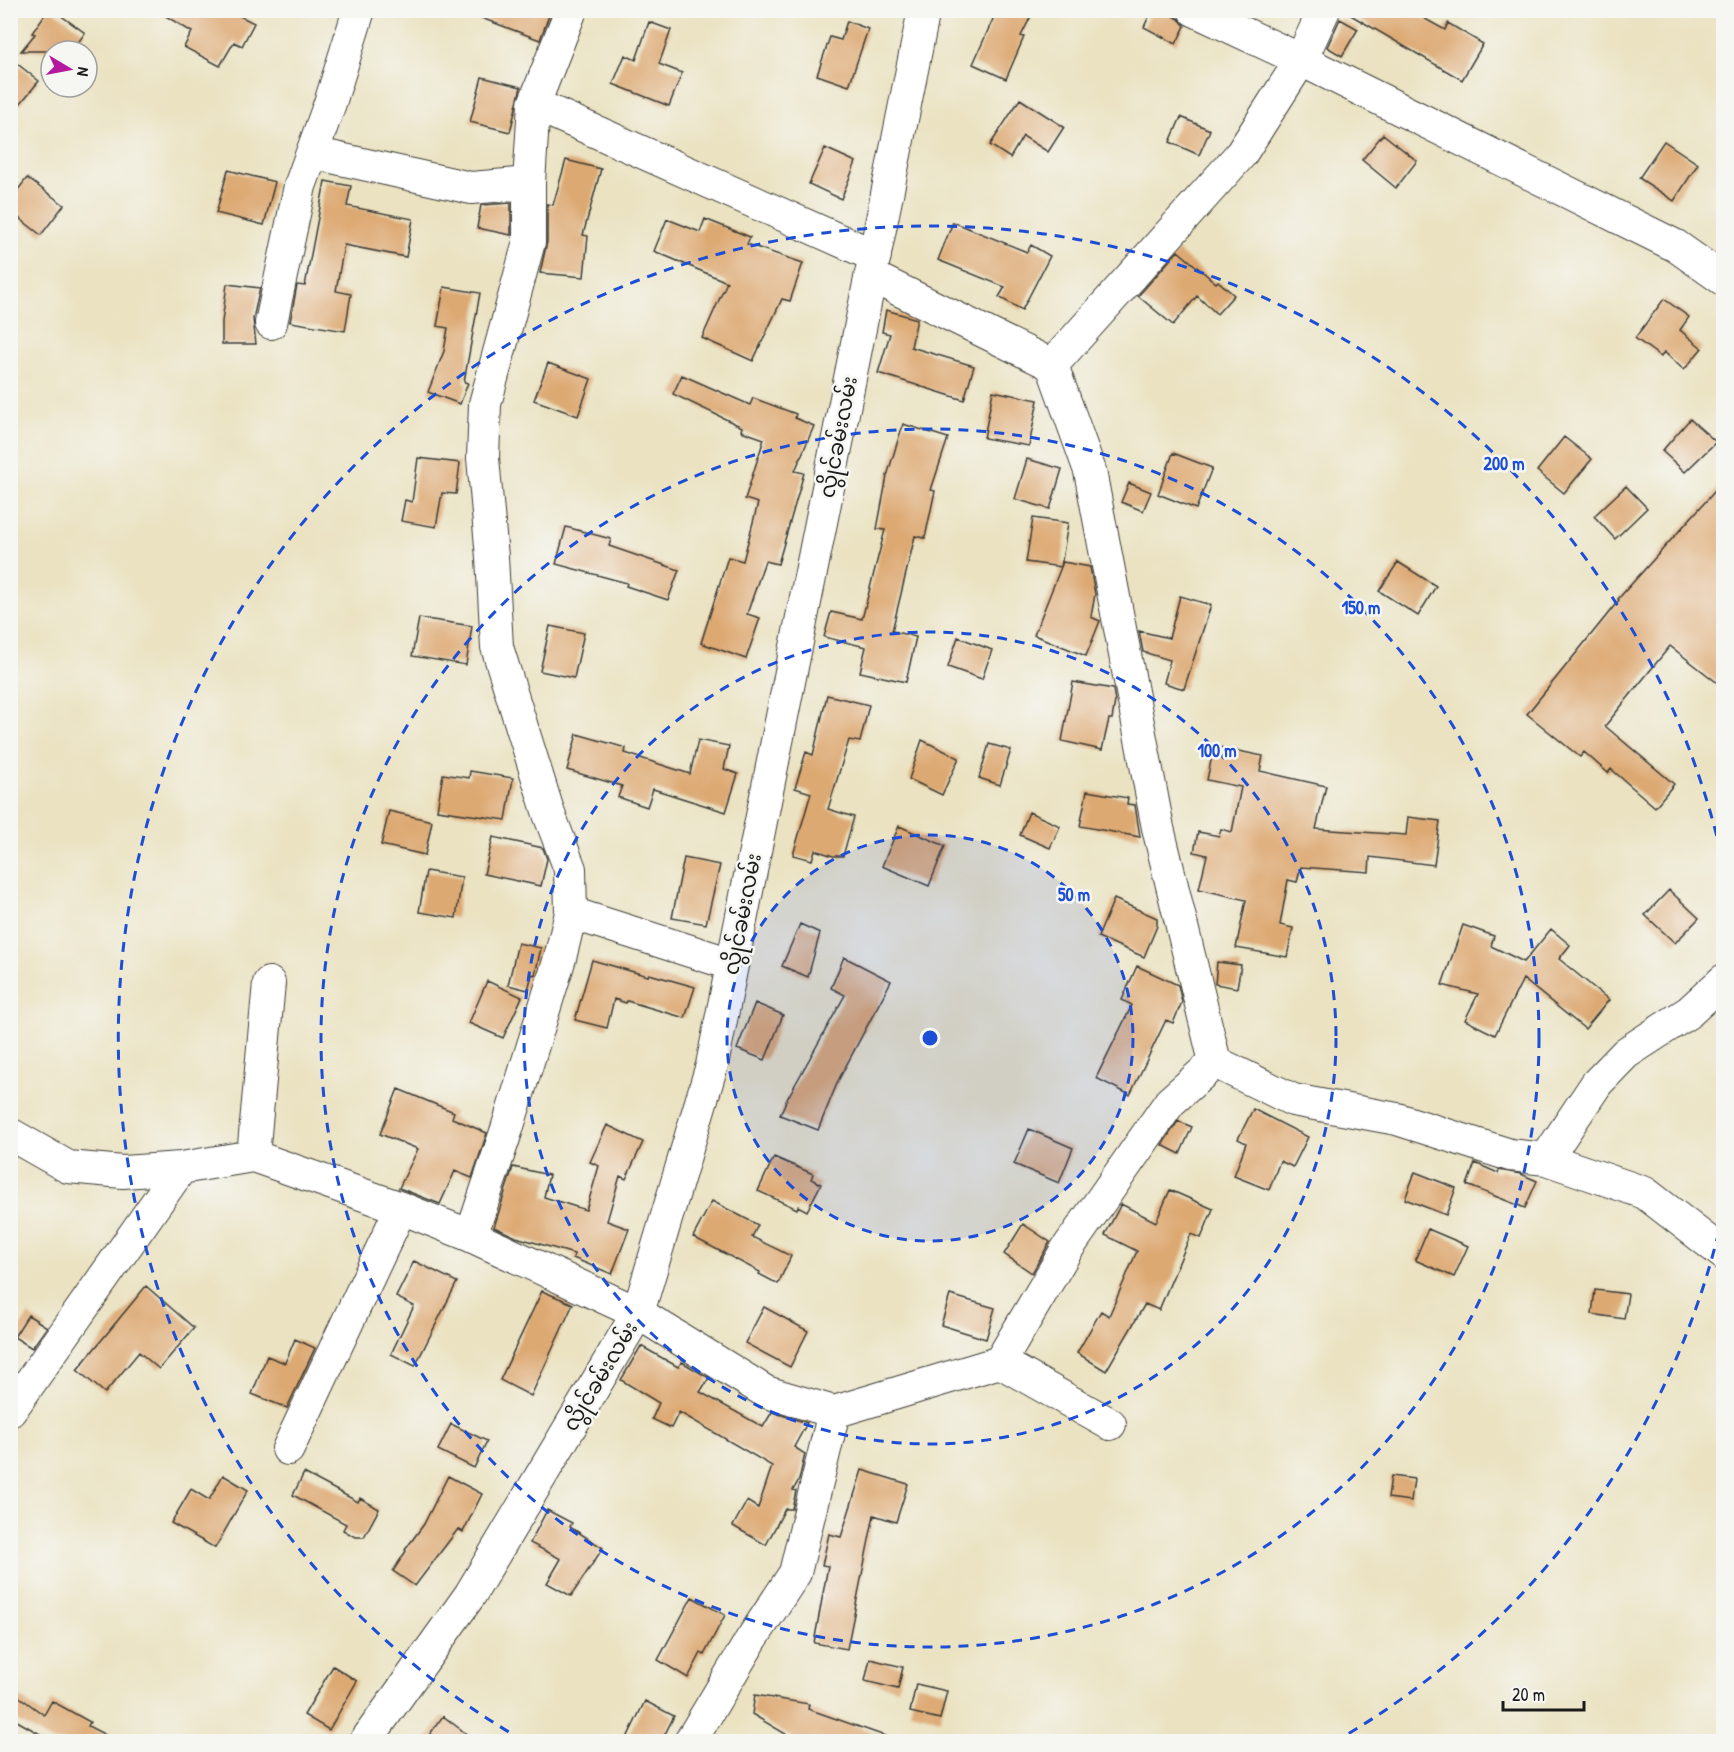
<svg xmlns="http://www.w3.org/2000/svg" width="1734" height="1752" font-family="'Patrick Hand','Noto Sans Myanmar',sans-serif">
	<rect width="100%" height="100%" fill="#f6f6f2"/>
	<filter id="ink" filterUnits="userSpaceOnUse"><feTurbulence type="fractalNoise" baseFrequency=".0167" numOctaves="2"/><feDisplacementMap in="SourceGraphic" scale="12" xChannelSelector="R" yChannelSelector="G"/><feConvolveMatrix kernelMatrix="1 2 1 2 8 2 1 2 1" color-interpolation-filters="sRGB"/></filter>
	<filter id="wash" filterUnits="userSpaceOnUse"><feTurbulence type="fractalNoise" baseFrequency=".008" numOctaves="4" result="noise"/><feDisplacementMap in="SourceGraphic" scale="24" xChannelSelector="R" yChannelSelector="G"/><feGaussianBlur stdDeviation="1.35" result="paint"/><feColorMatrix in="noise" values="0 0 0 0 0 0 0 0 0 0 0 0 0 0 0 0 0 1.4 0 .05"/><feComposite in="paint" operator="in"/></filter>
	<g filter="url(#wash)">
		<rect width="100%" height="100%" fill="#eae2c1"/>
		<g id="blocks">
			<path fill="#dda972" d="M 48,10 L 53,10 L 85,33 L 72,51 L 21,51 L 35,34 L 32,33 Z
				M 156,10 L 228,10 L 254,23 L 242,46 L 234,42 L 220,66 L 184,47 L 192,32 Z
				M 468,10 L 551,10 L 540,40 L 468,13 Z
				M 997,10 L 1034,10 L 1021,36 L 1024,37 L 1006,79 L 973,64 Z
				M 1152,10 L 1163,10 L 1179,19 L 1185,26 L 1176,44 L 1144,27 Z
				M 1342,10 L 1409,10 L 1445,30 L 1448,23 L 1483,44 L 1462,80 Z
				M 1340,19 L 1358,29 L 1342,56 L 1327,47 Z
				M 847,21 L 868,29 L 849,86 L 817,75 L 830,37 L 841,40 Z
				M 649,22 L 671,30 L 659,64 L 682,73 L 669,106 L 613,84 L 625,55 L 636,60 Z
				M 10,58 L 39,81 L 10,116 Z
				M 482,77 L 521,87 L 510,132 L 470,122 Z
				M 1020,99 L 1064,127 L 1048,152 L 1023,136 L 1010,158 L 990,145 Z
				M 1181,117 L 1210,130 L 1199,155 L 1170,142 Z
				M 1383,134 L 1417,161 L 1396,188 L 1362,160 Z
				M 1664,141 L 1698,164 L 1674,201 L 1639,178 Z
				M 825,148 L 856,162 L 841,199 L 809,184 Z
				M 566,160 L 601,169 L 583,235 L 588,236 L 584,277 L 540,273 L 547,242 L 547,204 L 553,205 Z
				M 228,170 L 275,182 L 264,225 L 216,213 Z
				M 27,178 L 64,205 L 41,235 L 10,211 L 10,200 Z
				M 325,181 L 351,186 L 347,206 L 413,219 L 406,257 L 344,245 L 336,291 L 351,294 L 345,331 L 290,322 L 297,285 L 305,286 Z
				M 511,203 L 511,235 L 477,228 L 481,205 Z
				M 667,219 L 700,232 L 705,219 L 750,237 L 747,244 L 803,263 L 790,301 L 782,299 L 753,361 L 702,338 L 727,282 L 654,251 Z
				M 953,222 L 1027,252 L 1031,245 L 1050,256 L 1022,310 L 999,297 L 1005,287 L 938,260 Z
				M 1178,251 L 1216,283 L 1218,281 L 1234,295 L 1217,314 L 1197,296 L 1173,325 L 1138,296 Z
				M 227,284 L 260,288 L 253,319 L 256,344 L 222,344 L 222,322 Z
				M 444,287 L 480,293 L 464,382 L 468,383 L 460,404 L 428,392 L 444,351 L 448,328 L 437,326 Z
				M 1664,299 L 1689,317 L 1680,330 L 1702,348 L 1684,370 L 1664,352 L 1661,357 L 1635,338 Z
				M 886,310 L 917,319 L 911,347 L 974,366 L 964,400 L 878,373 L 890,334 L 882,332 Z
				M 548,363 L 591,379 L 578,416 L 534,400 Z
				M 682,375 L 750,405 L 753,398 L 796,414 L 795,418 L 814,426 L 795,471 L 804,473 L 778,564 L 765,561 L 747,614 L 760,618 L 746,659 L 701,643 L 728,557 L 743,561 L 758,503 L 745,499 L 764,439 L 741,431 L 742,427 L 673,394 Z
				M 993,391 L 1038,400 L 1029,446 L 984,438 Z
				M 1690,419 L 1716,442 L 1685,472 L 1662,451 Z
				M 903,424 L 948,438 L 931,490 L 935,491 L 925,538 L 915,536 L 892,631 L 916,637 L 906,682 L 860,672 L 866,647 L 824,637 L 831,612 L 862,619 L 885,530 L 877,529 L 887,476 Z
				M 1564,437 L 1592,459 L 1564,493 L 1537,471 Z
				M 1173,453 L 1212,468 L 1196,509 L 1158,494 Z
				M 418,458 L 460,463 L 456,494 L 442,493 L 436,527 L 401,521 L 405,500 L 412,502 Z
				M 1027,459 L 1062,469 L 1050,509 L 1015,499 Z
				M 1724,481 L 1724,688 L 1670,646 L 1605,726 L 1674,784 L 1655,807 L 1611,769 L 1608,773 L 1584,752 L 1580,757 L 1527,714 L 1619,600 L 1618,599 Z
				M 1129,483 L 1151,492 L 1143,511 L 1121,502 Z
				M 1626,486 L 1647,508 L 1615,539 L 1594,516 Z
				M 1033,518 L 1068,523 L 1061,567 L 1026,562 Z
				M 566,527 L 611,539 L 609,546 L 679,570 L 668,600 L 626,586 L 627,583 L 556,564 Z
				M 1063,562 L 1090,567 L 1095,594 L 1091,617 L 1100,621 L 1086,656 L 1034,635 Z
				M 1398,562 L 1436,586 L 1418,616 L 1379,591 Z
				M 1180,596 L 1211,605 L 1184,689 L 1164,683 L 1170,660 L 1143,652 L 1139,631 L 1169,638 Z
				M 419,618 L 472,626 L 466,665 L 412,656 Z
				M 550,626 L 584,633 L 574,678 L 540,671 Z
				M 958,637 L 992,650 L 982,679 L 948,667 Z
				M 1073,682 L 1113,689 L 1115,701 L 1112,719 L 1109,719 L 1102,750 L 1062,741 Z
				M 827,695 L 869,705 L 860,742 L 849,740 L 828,809 L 854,817 L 843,856 L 833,856 L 815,850 L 812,860 L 793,855 L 811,793 L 795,788 L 806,752 L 813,755 Z
				M 577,734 L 626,748 L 625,753 L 690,774 L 698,740 L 729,746 L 724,769 L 738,774 L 726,812 L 653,789 L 647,807 L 618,797 L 622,786 L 567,770 Z
				M 922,740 L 959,758 L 942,795 L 909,779 Z
				M 989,744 L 1011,750 L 1000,785 L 979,778 Z
				M 1214,746 L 1263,756 L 1260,771 L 1326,786 L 1316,829 L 1406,835 L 1408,817 L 1440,821 L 1434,865 L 1370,857 L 1369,872 L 1301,867 L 1297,882 L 1288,880 L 1280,925 L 1293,928 L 1287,957 L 1236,948 L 1246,900 L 1199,889 L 1207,855 L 1194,852 L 1198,832 L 1219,836 L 1221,829 L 1232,832 L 1241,787 L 1207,780 Z
				M 470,771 L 513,778 L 506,820 L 437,810 L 443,774 L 469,778 Z
				M 1087,791 L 1128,798 L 1127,804 L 1135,805 L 1140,837 L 1080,826 Z
				M 389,811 L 432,821 L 425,855 L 381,845 Z
				M 1029,812 L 1060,826 L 1050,848 L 1020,835 Z
				M 899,826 L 945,846 L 929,886 L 882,866 Z
				M 493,837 L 543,848 L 547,859 L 541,886 L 484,874 Z
				M 684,858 L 720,865 L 706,924 L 672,918 Z
				M 426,871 L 462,877 L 456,918 L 419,912 Z
				M 1669,890 L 1699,918 L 1675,943 L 1645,915 Z
				M 1114,899 L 1157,918 L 1157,926 L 1144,957 L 1098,937 Z
				M 800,924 L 820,933 L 808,977 L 782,966 Z
				M 1463,925 L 1494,936 L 1491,946 L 1524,962 L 1551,929 L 1570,945 L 1559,959 L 1609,1000 L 1585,1029 L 1523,979 L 1495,1035 L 1465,1020 L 1478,994 L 1442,985 Z
				M 518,943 L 541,948 L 535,975 L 532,974 L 528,990 L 508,985 Z
				M 844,957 L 891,981 L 838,1081 L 818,1130 L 780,1115 L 786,1101 L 845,995 L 831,988 Z
				M 592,960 L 648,976 L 649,974 L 695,987 L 685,1018 L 627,1001 L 626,1003 L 614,999 L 607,1028 L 575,1020 Z
				M 1217,962 L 1241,965 L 1237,988 L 1215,984 Z
				M 1137,966 L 1178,985 L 1182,1002 L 1173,1023 L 1166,1020 L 1130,1095 L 1096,1078 L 1132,1005 L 1122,1000 Z
				M 487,981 L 522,997 L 503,1038 L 469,1023 Z
				M 755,1003 L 783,1015 L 765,1060 L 737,1049 Z
				M 398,1089 L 454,1112 L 452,1118 L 487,1133 L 472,1178 L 455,1171 L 440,1204 L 399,1188 L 418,1149 L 380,1134 Z
				M 1253,1109 L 1308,1137 L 1293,1167 L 1280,1161 L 1269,1190 L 1234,1176 L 1246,1143 L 1238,1139 Z
				M 1178,1121 L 1192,1127 L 1180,1154 L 1162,1145 Z
				M 607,1125 L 643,1142 L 626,1179 L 620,1176 L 607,1221 L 629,1229 L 612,1274 L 573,1258 L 574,1254 L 516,1237 L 494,1227 L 513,1167 L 549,1175 L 544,1197 L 586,1210 L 599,1166 L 590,1162 Z
				M 1029,1129 L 1073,1148 L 1059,1183 L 1014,1164 Z
				M 774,1157 L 813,1174 L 811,1179 L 821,1184 L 807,1211 L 798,1206 L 797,1209 L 758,1191 Z
				M 1475,1163 L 1498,1173 L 1499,1170 L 1521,1174 L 1537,1181 L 1525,1208 L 1467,1185 Z
				M 1415,1172 L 1456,1188 L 1446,1215 L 1405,1199 Z
				M 1170,1190 L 1213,1209 L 1201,1238 L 1191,1234 L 1159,1310 L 1145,1304 L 1106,1371 L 1077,1353 L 1101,1311 L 1109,1316 L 1137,1251 L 1105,1235 L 1121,1204 L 1156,1222 Z
				M 712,1201 L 758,1225 L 752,1237 L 791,1256 L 778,1284 L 759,1274 L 760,1272 L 693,1237 Z
				M 1023,1224 L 1050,1242 L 1032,1273 L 1004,1254 Z
				M 1428,1229 L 1468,1246 L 1454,1277 L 1415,1260 Z
				M 414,1261 L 457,1282 L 415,1366 L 391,1354 L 414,1306 L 396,1297 Z
				M 146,1286 L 194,1328 L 159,1369 L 139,1352 L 105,1393 L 77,1370 Z
				M 1595,1290 L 1628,1294 L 1624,1319 L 1592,1314 Z
				M 542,1291 L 573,1304 L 531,1396 L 500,1380 Z
				M 950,1295 L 995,1308 L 986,1339 L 941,1325 Z
				M 764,1307 L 808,1331 L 790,1367 L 745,1343 Z
				M 28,1315 L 47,1327 L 32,1348 L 14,1337 Z
				M 295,1339 L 315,1348 L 287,1408 L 252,1394 L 267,1356 L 285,1363 Z
				M 641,1346 L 678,1367 L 682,1362 L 709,1378 L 700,1392 L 763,1427 L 772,1412 L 807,1423 L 794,1447 L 805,1454 L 799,1480 L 793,1490 L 796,1491 L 792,1509 L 785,1509 L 766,1545 L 733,1526 L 747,1501 L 758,1508 L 772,1466 L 679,1412 L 671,1428 L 652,1419 L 659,1403 L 621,1380 Z
				M 451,1424 L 487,1441 L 474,1468 L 438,1450 Z
				M 862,1470 L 908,1484 L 896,1522 L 874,1515 L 847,1649 L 814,1643 L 828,1566 L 822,1565 L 829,1534 L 841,1537 Z
				M 304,1473 L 358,1502 L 360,1498 L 379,1509 L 364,1537 L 355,1537 L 343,1530 L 346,1524 L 293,1495 Z
				M 223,1475 L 248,1490 L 215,1548 L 171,1523 L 191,1489 L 209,1500 Z
				M 448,1476 L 482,1494 L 463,1532 L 458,1529 L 415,1586 L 393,1571 L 406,1551 L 405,1550 L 424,1524 Z
				M 1391,1476 L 1414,1479 L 1411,1501 L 1388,1498 Z
				M 547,1510 L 572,1523 L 570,1527 L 603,1548 L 571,1596 L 547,1583 L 561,1559 L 530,1543 Z
				M 692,1597 L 725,1615 L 704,1655 L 701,1653 L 688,1678 L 658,1660 Z
				M 870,1659 L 903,1667 L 898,1689 L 865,1681 Z
				M 333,1666 L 357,1681 L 329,1730 L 304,1715 Z
				M 916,1684 L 947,1691 L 940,1719 L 910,1712 Z
				M 10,1690 L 44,1715 L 52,1701 L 90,1722 L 88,1726 L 119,1742 L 54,1742 L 10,1717 Z
				M 755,1695 L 809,1704 L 808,1709 L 891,1738 L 891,1742 L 799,1742 L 752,1714 Z
				M 645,1701 L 674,1716 L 661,1742 L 625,1742 Z
				M 443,1716 L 477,1742 L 424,1742 Z"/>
		</g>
	</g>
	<g filter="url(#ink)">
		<use href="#blocks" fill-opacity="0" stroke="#3b3a35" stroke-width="1.5"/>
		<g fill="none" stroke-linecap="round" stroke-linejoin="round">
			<defs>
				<path id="minor" d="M 1194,10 L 1301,60 L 1676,246 L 1724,280
					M 534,104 L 875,256
					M 313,153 L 471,188 L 529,183
					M 871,276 L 1052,365 L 1090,471 L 1158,828 L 1215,1062 L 1293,1100 L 1397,1119 L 1510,1155 L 1546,1159 L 1645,1193 L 1724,1254
					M 271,323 L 300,186 L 330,103 L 359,10
					M 1052,365 L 1241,154 L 1301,60 L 1324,10
					M 571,913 L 731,964
					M 10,1134 L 68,1167 L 123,1172 L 181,1168 L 253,1156 L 401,1208 L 471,1236 L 638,1313 L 766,1392 L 834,1412 L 1000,1362 L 1110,1424
					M 253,1156 L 269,983
					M 1546,1159 L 1597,1083 L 1626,1053 L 1689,1012 L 1724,980
					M 471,1236 L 507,1129 L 560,958 L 571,913 L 570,869 L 549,814 L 497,647 L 492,557 L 483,458 L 485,404 L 529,242 L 529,183 L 534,104 L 571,10
					M 1000,1362 L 1067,1249 L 1170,1102 L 1215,1062
					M 10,1411 L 181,1168
					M 288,1449 L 401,1208
					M 365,1742 L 470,1595 L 638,1313 L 712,1065 L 924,10
					M 690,1742 L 751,1640 L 795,1573 L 834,1412"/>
			</defs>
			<use href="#minor" stroke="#3b3a35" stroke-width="34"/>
			<use href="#minor" stroke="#fff" stroke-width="32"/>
		</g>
	</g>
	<circle cx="930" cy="1038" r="203" fill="#1d4ed8" fill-opacity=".12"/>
	<g fill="none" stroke="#1d4ed8" stroke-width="3" stroke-dasharray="10 8">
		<circle cx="930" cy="1038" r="203"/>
		<circle cx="930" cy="1038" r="406"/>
		<circle cx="930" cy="1038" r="609"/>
		<path d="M1723 1214A812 812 0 0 1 1336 1741M524 1741A812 812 0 1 1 1723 862"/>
	</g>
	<g text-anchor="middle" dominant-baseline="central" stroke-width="5" stroke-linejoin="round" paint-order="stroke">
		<g font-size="21" fill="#1c1c1c" stroke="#f6f6f2">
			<text transform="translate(838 437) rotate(-79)">လွိုင်ခမ်းလမ်း</text>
			<text transform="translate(742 914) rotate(-79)">လွိုင်ခမ်းလမ်း</text>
			<text transform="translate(600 1376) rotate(-59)">လွိုင်ခမ်းလမ်း</text>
		</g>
	</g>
	<circle cx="930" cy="1038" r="9" fill="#1d4ed8" stroke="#f6f6f2" stroke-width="3"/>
	<g font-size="18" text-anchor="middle" font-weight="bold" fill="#1d4ed8" stroke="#f6f6f2" stroke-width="5" stroke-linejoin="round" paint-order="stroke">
		<text x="1504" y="470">200 m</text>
		<text x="1361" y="614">150 m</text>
		<text x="1217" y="757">100 m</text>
		<text x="1074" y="901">50 m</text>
	</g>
	<rect width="1734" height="1752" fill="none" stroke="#f6f6f2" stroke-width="36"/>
	<g transform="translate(69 69) rotate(100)"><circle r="28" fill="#f6f6f2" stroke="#9f9f9c" stroke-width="1.5"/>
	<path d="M0-4.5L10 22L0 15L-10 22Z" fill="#b5179e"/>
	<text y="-9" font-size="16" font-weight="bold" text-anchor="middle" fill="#1c1c1c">N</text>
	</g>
	<path d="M1503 1701v9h81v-9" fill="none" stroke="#1c1c1c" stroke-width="3"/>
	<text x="1512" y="1701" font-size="18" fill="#1c1c1c" stroke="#f6f6f2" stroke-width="4.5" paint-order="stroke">20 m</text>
</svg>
